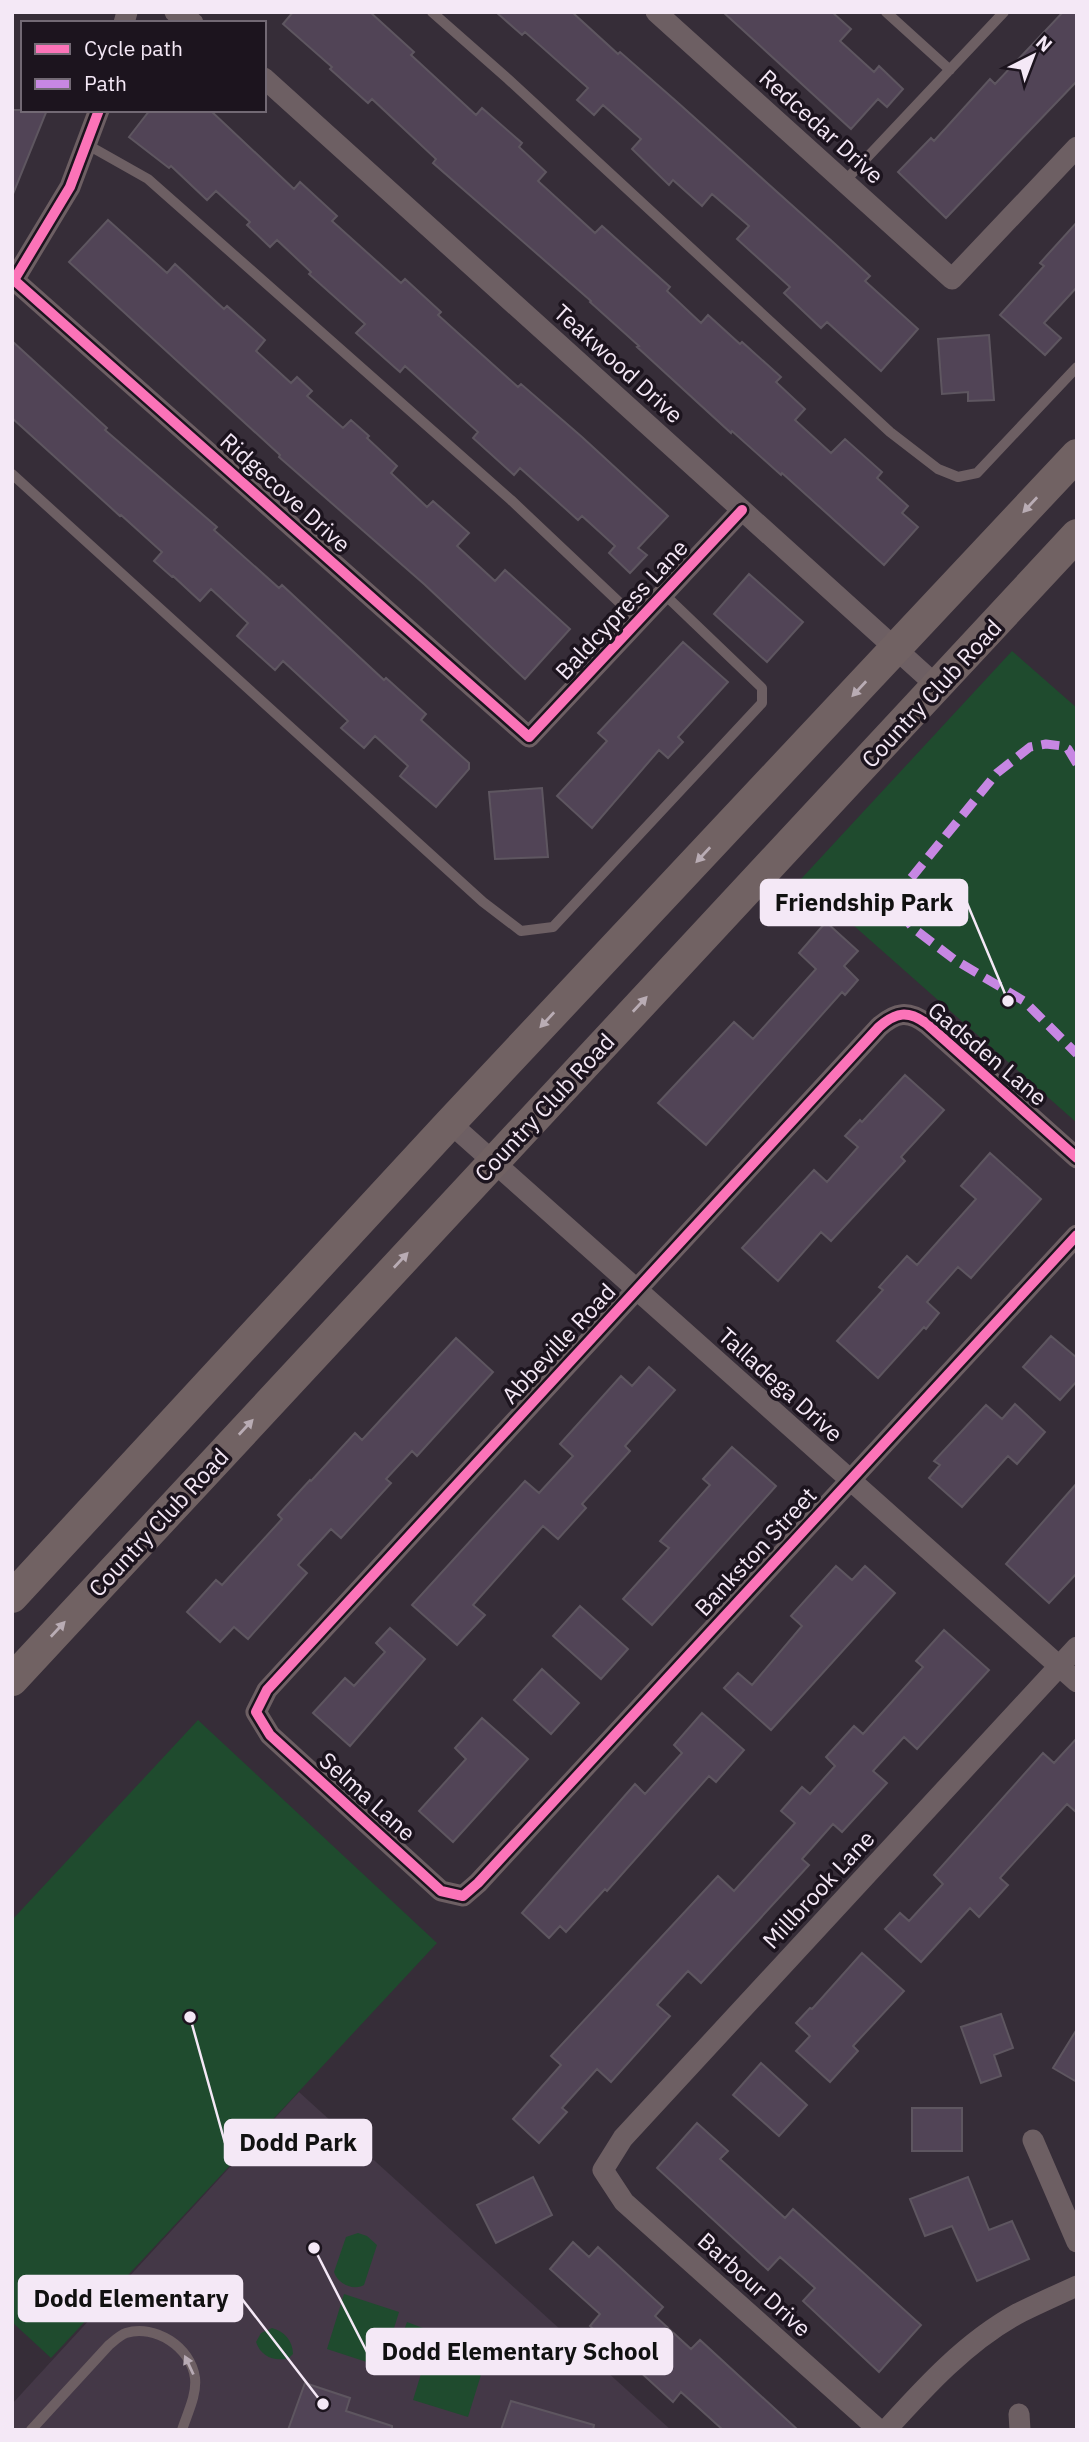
<svg xmlns="http://www.w3.org/2000/svg" width="1089" height="2442" font-family="'IBM Plex Sans',sans-serif">
	<rect width="100%" height="100%" fill="#362d38"/>
	<path fill="#443847" d="M 299,2092 L 671,2430 L 12,2430 L 12,2404 Z"/>
	<path fill="#1f4b2e" d="M 1012,651 L 1077,708 L 1077,1123 L 801,879 Z
		M 198,1720 L 437,1943 L 51,2358 L 12,2322 L 12,1920 Z
		M 358,2233 L 367,2236 L 377,2245 L 364,2285 C 353,2291 338,2284 334,2272 L 346,2237 Z
		M 344,2294 L 399,2312 L 382,2367 L 327,2349 Z
		M 407,2322 L 423,2328 L 425,2335 L 412,2367 L 396,2361 L 395,2355 Z
		M 272,2328 C 284,2331 293,2341 293,2354 L 289,2358 C 275,2362 261,2357 256,2342 L 261,2333 Z
		M 430,2344 L 485,2362 L 468,2417 L 413,2400 Z"/>
	<path fill="#514456" stroke="#5e5660" stroke-width="2" d="M 293,12 L 370,12 L 414,52 L 411,55 L 476,115 L 482,108 L 522,143 L 519,147 L 546,172 L 538,181 L 595,233 L 602,226 L 670,287 L 667,291 L 701,323 L 708,315 L 740,344 L 742,342 L 781,377 L 776,382 L 805,409 L 795,420 L 831,453 L 845,439 L 882,472 L 877,478 L 908,506 L 902,513 L 918,527 L 884,565 L 782,473 L 781,475 L 732,431 L 731,433 L 637,347 L 639,346 L 590,302 L 591,301 L 433,163 L 436,159 L 372,99 L 368,103 L 330,69 L 332,67 L 283,24 Z
		M 496,12 L 572,12 L 618,54 L 620,52 L 676,101 L 834,243 L 870,276 L 865,281 L 918,329 L 881,371 L 827,322 L 821,328 L 784,293 L 790,287 L 737,239 L 749,226 L 712,194 L 702,206 L 673,180 L 669,185 L 632,149 L 641,139 L 603,105 L 594,115 L 577,100 L 588,88 L 525,32 L 522,35 Z
		M 723,12 L 832,12 L 851,29 L 840,41 L 874,72 L 879,66 L 903,89 L 887,107 L 878,99 L 851,129 Z
		M 1063,12 L 1077,12 L 1077,81 L 946,218 L 898,172 L 931,138 L 934,141 L 990,79 L 995,84 Z
		M 12,110 L 47,110 L 13,194 L 12,194 Z
		M 150,110 L 210,110 L 294,189 L 300,182 L 337,216 L 332,221 L 401,283 L 405,279 L 441,312 L 438,315 L 518,387 L 521,384 L 582,437 L 668,516 L 638,548 L 647,555 L 630,573 L 609,553 L 615,546 L 582,516 L 578,520 L 520,468 L 514,475 L 473,438 L 478,432 L 405,366 L 400,372 L 356,333 L 365,324 L 309,274 L 311,272 L 277,240 L 270,247 L 247,225 L 250,222 L 216,191 L 207,200 L 171,166 L 169,168 L 129,137 Z
		M 108,220 L 167,273 L 175,264 L 224,309 L 227,306 L 265,340 L 256,351 L 291,383 L 297,377 L 312,391 L 307,396 L 343,428 L 351,420 L 369,436 L 367,438 L 397,466 L 391,473 L 427,507 L 433,501 L 469,533 L 457,546 L 495,581 L 505,570 L 570,629 L 525,679 L 424,584 L 279,457 L 280,455 L 69,262 Z
		M 1077,222 L 1077,287 L 1044,323 L 1061,338 L 1045,355 L 1000,315 L 1044,266 L 1040,263 Z
		M 989,335 L 994,400 L 968,401 L 968,392 L 942,394 L 938,339 Z
		M 12,341 L 107,428 L 105,430 L 217,527 L 214,530 L 279,588 L 282,585 L 384,680 L 386,678 L 426,714 L 421,720 L 469,763 L 469,769 L 436,807 L 400,776 L 408,766 L 375,736 L 364,748 L 341,728 L 348,721 L 283,661 L 275,670 L 237,636 L 248,623 L 211,589 L 200,601 L 173,576 L 172,577 L 154,561 L 162,552 L 121,515 L 120,516 L 12,418 Z
		M 749,574 L 803,622 L 767,662 L 714,614 Z
		M 683,642 L 728,682 L 678,737 L 683,742 L 668,758 L 659,750 L 592,828 L 557,796 L 607,741 L 598,733 Z
		M 542,788 L 548,857 L 495,859 L 489,792 Z
		M 826,922 L 858,951 L 844,966 L 858,980 L 845,995 L 842,992 L 706,1145 L 658,1103 L 734,1022 L 753,1039 L 816,969 L 799,953 Z
		M 905,1075 L 944,1110 L 901,1157 L 905,1161 L 831,1241 L 821,1232 L 778,1281 L 742,1248 L 814,1170 L 827,1182 L 858,1147 L 845,1136 L 860,1120 L 862,1122 Z
		M 990,1153 L 1041,1199 L 971,1278 L 958,1267 L 927,1302 L 939,1313 L 926,1329 L 924,1327 L 878,1378 L 837,1341 L 883,1290 L 879,1287 L 907,1256 L 917,1265 L 976,1199 L 961,1186 Z
		M 1051,1336 L 1077,1358 L 1077,1381 L 1060,1400 L 1023,1367 Z
		M 456,1338 L 493,1372 L 417,1456 L 412,1451 L 386,1479 L 391,1483 L 341,1538 L 331,1529 L 298,1565 L 307,1573 L 248,1639 L 234,1627 L 220,1642 L 187,1612 L 216,1580 L 222,1585 L 282,1519 L 278,1515 L 310,1480 L 311,1481 L 355,1433 L 362,1440 Z
		M 649,1367 L 675,1390 L 625,1446 L 630,1451 L 582,1504 L 586,1508 L 558,1539 L 543,1526 L 473,1605 L 485,1615 L 457,1645 L 412,1605 L 525,1481 L 539,1493 L 573,1456 L 560,1444 L 621,1376 L 632,1386 Z
		M 1015,1404 L 1045,1432 L 1017,1464 L 1008,1456 L 962,1507 L 929,1478 L 940,1465 L 934,1461 L 986,1405 L 1002,1419 Z
		M 732,1447 L 776,1486 L 652,1625 L 623,1599 L 669,1548 L 660,1541 L 710,1485 L 703,1479 Z
		M 1077,1483 L 1077,1573 L 1049,1603 L 1006,1564 Z
		M 836,1566 L 852,1580 L 865,1566 L 895,1593 L 771,1730 L 724,1688 L 738,1673 L 752,1685 L 802,1626 L 791,1616 Z
		M 580,1606 L 628,1649 L 601,1679 L 553,1636 Z
		M 390,1628 L 425,1659 L 350,1746 L 313,1713 L 345,1678 L 354,1686 L 385,1652 L 376,1643 Z
		M 944,1630 L 989,1670 L 917,1749 L 904,1737 L 873,1771 L 887,1783 L 842,1832 L 833,1824 L 802,1859 L 809,1865 L 701,1983 L 688,1971 L 657,2005 L 670,2016 L 611,2082 L 597,2069 L 562,2108 L 567,2112 L 539,2143 L 513,2119 L 561,2065 L 551,2056 L 718,1876 L 734,1891 L 795,1823 L 781,1811 L 802,1787 L 810,1794 L 835,1766 L 826,1757 L 854,1726 L 863,1734 L 923,1667 L 916,1661 Z
		M 542,1669 L 579,1703 L 551,1734 L 514,1700 Z
		M 702,1713 L 744,1750 L 716,1782 L 709,1776 L 607,1891 L 605,1889 L 566,1932 L 560,1926 L 549,1938 L 522,1913 L 635,1784 L 645,1794 L 682,1753 L 674,1745 Z
		M 482,1718 L 528,1759 L 453,1842 L 419,1811 L 466,1759 L 455,1748 Z
		M 1077,1738 L 1077,1813 L 1067,1804 L 1000,1878 L 1008,1885 L 979,1917 L 970,1908 L 921,1962 L 885,1929 L 900,1913 L 909,1921 L 943,1884 L 934,1875 L 1043,1753 L 1054,1763 Z
		M 862,1953 L 904,1991 L 853,2046 L 858,2051 L 830,2082 L 796,2051 L 810,2036 L 796,2023 L 810,2008 L 812,2009 Z
		M 1001,2014 L 1013,2048 L 994,2055 L 1001,2076 L 981,2083 L 961,2027 Z
		M 1077,2029 L 1077,2082 L 1053,2068 Z
		M 761,2063 L 807,2105 L 779,2136 L 733,2095 Z
		M 912,2108 L 962,2108 L 962,2151 L 912,2151 Z
		M 697,2123 L 728,2151 L 720,2159 L 785,2218 L 793,2209 L 921,2325 L 879,2372 L 803,2301 L 815,2288 L 780,2257 L 768,2270 L 657,2168 Z
		M 533,2177 L 552,2215 L 496,2243 L 477,2205 Z
		M 968,2177 L 989,2230 L 1012,2221 L 1029,2259 L 977,2281 L 952,2226 L 925,2236 L 910,2199 Z
		M 573,2242 L 589,2257 L 598,2247 L 663,2307 L 655,2316 L 691,2349 L 700,2340 L 798,2430 L 723,2430 L 681,2392 L 673,2402 L 590,2326 L 600,2314 L 550,2269 Z
		M 305,2383 L 350,2398 L 346,2411 L 392,2426 L 392,2430 L 288,2430 Z
		M 511,2401 L 594,2425 L 593,2430 L 501,2430 Z"/>
	<g fill="none" stroke-linecap="round" stroke-linejoin="round">
		<path stroke="#6d5f63" stroke-width="10" d="M 432,12 L 508,79 L 890,432 L 938,469 L 958,477 L 977,473 L 1077,367
			M 886,12 L 950,70
			M 86,144 L 148,179 L 511,500 L 639,621
			M 844,182 L 1004,12
			M 12,474 L 483,902 L 521,931 L 553,927 L 762,703 L 762,688 L 664,594
			M 31,2430 L 109,2345 C 114,2341 120,2335 126,2333 C 155,2324 191,2347 195,2378 C 197,2395 187,2414 182,2430"/>
		<path stroke="#6d5f63" stroke-width="21" d="M 175,12 L 193,23
			M 656,12 L 952,279 L 1077,147
			M 124,23 L 127,12
			M 264,78 L 938,687
			M 99,110 L 70,187 L 14,280 L 529,737 L 742,510
			M 450,1123 L 1077,1682
			M 1077,1158 L 927,1024 C 908,1010 896,1012 879,1027 L 267,1690 L 256,1712 L 270,1735 L 441,1891 L 463,1896 L 478,1883 L 1077,1235
			M 1033,2140 L 1077,2242
			M 1019,2414 L 1020,2430
			M 879,2430 L 624,2202 L 603,2170 L 623,2138 L 1077,1647
			M 886,2430 C 925,2387 966,2342 1017,2314 C 1037,2304 1057,2295 1077,2286"/>
		<path stroke="#716263" stroke-width="32" d="M 12,1597 L 450,1123 L 1077,455
			M 12,1680 L 1077,535"/>
		<path stroke="#c787e3" stroke-width="9" stroke-dasharray="18 9" stroke-linecap="butt" d="M 1077,764 L 1068,749 L 1062,746 L 1046,744 L 1030,747 L 997,773 L 907,883 L 902,895 L 900,907 L 904,917 L 913,928 L 955,960 L 1024,1001 L 1077,1054"/>
		<defs>
			<path id="cycleway" d="M 99,110 L 70,187 L 14,280 L 529,737 L 742,510
				M 1077,1158 L 927,1024 C 908,1010 896,1012 879,1027 L 267,1690 L 256,1712 L 270,1735 L 441,1891 L 463,1896 L 478,1883 L 1077,1235"/>
		</defs>
		<use href="#cycleway" stroke="#1c141e" stroke-width="15"/>
		<use href="#cycleway" stroke="#fb73b8" stroke-width="10"/>
	</g>
	<defs><path id="oneway-solid" d="M-6-.8H1V-3.2L6.5 0L1 3.2V.8H-6Z" transform="scale(1.75)"/></defs>
	<g fill="#b9acb4">
		<use href="#oneway-solid" transform="translate(1030 505) rotate(133)"/>
		<use href="#oneway-solid" transform="translate(859 689) rotate(133)"/>
		<use href="#oneway-solid" transform="translate(703 855) rotate(133)"/>
		<use href="#oneway-solid" transform="translate(640 1004) rotate(-47)"/>
		<use href="#oneway-solid" transform="translate(547 1020) rotate(133)"/>
		<use href="#oneway-solid" transform="translate(401 1260) rotate(-47)"/>
		<use href="#oneway-solid" transform="translate(246 1427) rotate(-47)"/>
		<use href="#oneway-solid" transform="translate(58 1629) rotate(-47)"/>
	</g>
	<use fill="#b7aab4" href="#oneway-solid" transform="translate(189 2365) rotate(-115)"/>
	<g text-anchor="middle" dominant-baseline="central" stroke-width="7" stroke-linejoin="round" paint-order="stroke">
		<g font-size="23" fill="#f4e8f6" stroke="#1c141e">
			<text transform="translate(822 126) rotate(42)">Redcedar Drive</text>
			<text transform="translate(619 363) rotate(42)">Teakwood Drive</text>
			<text transform="translate(286 492) rotate(42)">Ridgecove Drive</text>
			<text transform="translate(621 609) rotate(-47)">Baldcypress Lane</text>
			<text transform="translate(931 693) rotate(-47)">Country Club Road</text>
			<text transform="translate(988 1053) rotate(40)">Gadsden Lane</text>
			<text transform="translate(544 1107) rotate(-47)">Country Club Road</text>
			<text transform="translate(558 1343) rotate(-47)">Abbeville Road</text>
			<text transform="translate(781 1384) rotate(42)">Talladega Drive</text>
			<text transform="translate(158 1522) rotate(-47)">Country Club Road</text>
			<text transform="translate(755 1551) rotate(-47)">Bankston Street</text>
			<text transform="translate(368 1796) rotate(42)">Selma Lane</text>
			<text transform="translate(818 1889) rotate(-47)">Millbrook Lane</text>
			<text transform="translate(755 2284) rotate(42)">Barbour Drive</text>
		</g>
	</g>
	<path fill="none" stroke="#f4e8f6" stroke-width="2.5" d="M1008 1001L967 903M190 2017L225 2143M323 2404L242 2299M314 2248L367 2352"/>
	<g fill="#f4e8f6" stroke="#1c141e" stroke-width="2.5">
		<circle cx="1008" cy="1001" r="7"/>
		<circle cx="190" cy="2017" r="7"/>
		<circle cx="323" cy="2404" r="7"/>
		<circle cx="314" cy="2248" r="7"/>
	</g>
	<g fill="#f4e8f6" stroke="#f4e8f6" stroke-width="2.5">
		<rect x="761" y="880" width="206" height="45" rx="7"/>
		<rect x="225" y="2120" width="146" height="45" rx="7"/>
		<rect x="19" y="2276" width="223" height="45" rx="7"/>
		<rect x="367" y="2329" width="305" height="45" rx="7"/>
	</g>
	<g font-size="24" text-anchor="middle" font-weight="bold" fill="#111">
		<text x="864" y="911">Friendship Park</text>
		<text x="298" y="2151">Dodd Park</text>
		<text x="131" y="2307">Dodd Elementary</text>
		<text x="520" y="2360">Dodd Elementary School</text>
	</g>
	<rect width="1089" height="2442" fill="none" stroke="#f4e8f6" stroke-width="28"/>
	<rect x="21" y="21" width="245" height="91" fill="#1c141e" stroke="#726974" stroke-width="2"/>
	<rect x="35" y="44" width="35" height="10" fill="#fb73b8" stroke="#726974" stroke-width="2"/>
	<text x="84" y="56" font-size="21" fill="#f4e8f6">Cycle path</text>
	<rect x="35" y="79" width="35" height="10" fill="#c787e3" stroke="#726974" stroke-width="2"/>
	<text x="84" y="91" font-size="21" fill="#f4e8f6">Path</text>
	<g transform="translate(1033 56) rotate(42)" stroke="#1c141e" stroke-width="5" paint-order="stroke">
	<path d="M0-5L12 26L0 18L-12 26Z" fill="#f4e8f6"/>
	<text y="-10" font-size="19" font-weight="bold" text-anchor="middle" fill="#f4e8f6">N</text>
	</g>
</svg>
